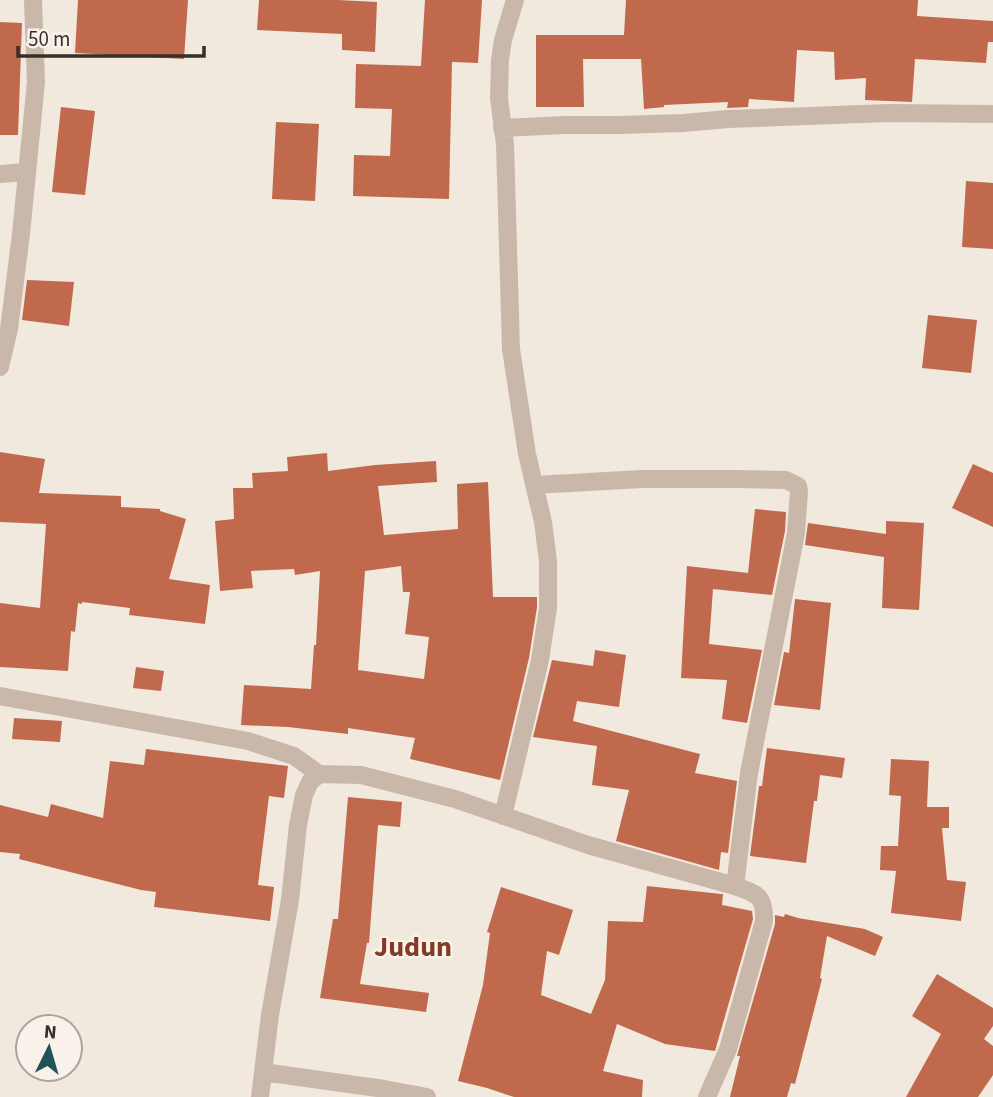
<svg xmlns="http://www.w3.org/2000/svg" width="993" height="1097" font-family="'Source Sans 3',sans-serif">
	<rect width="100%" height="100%" fill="#f1e8de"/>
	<path fill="#c0694d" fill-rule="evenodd" d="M 78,0 L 188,0 L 184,59 L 75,53 Z
		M 259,0 L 338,0 L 377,2 L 375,52 L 342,50 L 342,34 L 257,30 Z
		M 425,0 L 482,0 L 478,63 L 452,62 L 449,199 L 353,196 L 354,155 L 390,156 L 392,109 L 355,108 L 356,64 L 421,66 Z
		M 626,0 L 918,0 L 917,16 L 993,21 L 993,42 L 988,42 L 986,63 L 915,59 L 912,102 L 865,100 L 866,78 L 835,80 L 834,52 L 797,50 L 794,102 L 749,99 L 748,107 L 727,108 L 728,102 L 664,105 L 664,107 L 644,109 L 641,59 L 583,59 L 584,107 L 536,107 L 536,35 L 624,35 Z
		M 0,22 L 22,23 L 18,135 L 0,135 Z
		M 61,107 L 95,111 L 85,195 L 52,192 Z
		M 276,122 L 319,124 L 315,201 L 272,199 Z
		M 966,181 L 993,183 L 993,249 L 962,247 Z
		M 27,280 L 74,282 L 69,326 L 22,320 Z
		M 928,315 L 977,320 L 971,373 L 922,368 Z
		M 0,452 L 45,459 L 39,493 L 121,496 L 121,507 L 160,509 L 160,511 L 186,519 L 169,579 L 210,585 L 205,624 L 129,615 L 130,608 L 82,602 L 82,604 L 78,603 L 75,632 L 71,631 L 68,671 L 0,667 L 0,603 L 40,608 L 46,524 L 0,522 Z
		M 327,453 L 328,471 L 375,465 L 436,461 L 437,482 L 378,486 L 384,535 L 458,529 L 457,484 L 488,482 L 493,597 L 537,597 L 537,607 L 529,658 L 500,780 L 410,759 L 415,738 L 348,728 L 348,734 L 288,727 L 241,725 L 244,685 L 311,689 L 314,645 L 316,645 L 320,571 L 295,575 L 294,569 L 251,571 L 253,588 L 220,591 L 215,521 L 234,519 L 233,488 L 253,488 L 252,473 L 288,471 L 287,457 ZM 401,566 L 403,592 L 410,592 L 405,634 L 429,637 L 424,679 L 358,670 L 365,571 Z
		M 973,464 L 993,473 L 993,527 L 952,508 Z
		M 755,509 L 786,512 L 785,531 L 772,595 L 713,589 L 709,644 L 762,650 L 747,723 L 722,719 L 727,680 L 681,678 L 687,566 L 748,573 Z
		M 886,521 L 924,523 L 919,610 L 882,608 L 884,557 L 805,545 L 808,523 L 886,534 Z
		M 795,599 L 831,603 L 820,710 L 774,705 L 784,652 L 789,653 Z
		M 595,650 L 626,655 L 619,707 L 577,701 L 573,721 L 700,754 L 695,773 L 737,781 L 728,853 L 721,852 L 719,870 L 616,841 L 629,790 L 592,785 L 597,746 L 533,737 L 552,660 L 593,666 Z
		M 136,667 L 164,671 L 161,691 L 133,688 Z
		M 14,718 L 62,721 L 60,742 L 12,739 Z
		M 767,748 L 845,758 L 842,778 L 820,775 L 817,801 L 814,801 L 806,863 L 750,856 L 759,786 L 762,786 Z
		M 146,749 L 288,766 L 284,798 L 269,796 L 258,885 L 274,887 L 270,921 L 154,907 L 156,892 L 141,890 L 19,859 L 20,854 L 0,852 L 0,805 L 48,817 L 51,804 L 103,818 L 110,761 L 144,765 Z
		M 891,759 L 929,761 L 927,807 L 949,807 L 949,828 L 942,828 L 947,880 L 966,882 L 961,921 L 891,913 L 896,871 L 880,870 L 881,846 L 898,846 L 901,796 L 889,795 Z
		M 348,797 L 402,802 L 400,827 L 378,825 L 369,943 L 367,943 L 360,984 L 429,993 L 426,1012 L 320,998 L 333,919 L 338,919 Z
		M 647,886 L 721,894 L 723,894 L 722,905 L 752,911 L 753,919 L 715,1051 L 665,1044 L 617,1024 L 603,1071 L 643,1080 L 642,1097 L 514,1097 L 487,1088 L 458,1081 L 483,985 L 490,933 L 487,932 L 501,887 L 573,910 L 559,955 L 547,951 L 541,995 L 591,1014 L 605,980 L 608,921 L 643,922 Z
		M 785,914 L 798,918 L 865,929 L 883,937 L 875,956 L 827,936 L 820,978 L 822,979 L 795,1084 L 791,1083 L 787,1097 L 730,1097 L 740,1056 L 737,1056 L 775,924 L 775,915 L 784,917 Z
		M 937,974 L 993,1008 L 993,1026 L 984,1039 L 993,1046 L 993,1075 L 978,1097 L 906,1097 L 941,1034 L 912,1016 Z"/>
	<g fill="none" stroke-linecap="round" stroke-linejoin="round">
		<path stroke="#c9b8aa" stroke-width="18" d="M 502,128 L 566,125 L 619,125 L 683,123 L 728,119 L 888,113 L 993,114
			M 0,174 L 27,172
			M 0,367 L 9,329 L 21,234 L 36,82 L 33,0
			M 534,485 L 642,479 L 736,479 L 786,480 L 798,486 L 799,491 L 796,533 L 749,773 L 735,886
			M 0,696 L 248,741 L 294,756 L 319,774 L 361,775 L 455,799 L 588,845 L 735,886 C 757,894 765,895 764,921 L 728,1049 L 707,1097
			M 503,816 L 540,660 L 548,608 L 548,561 L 543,522 L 527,454 L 511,349 L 505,144 L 499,98 L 500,60 L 503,40 L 515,0
			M 263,1072 L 384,1089 L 427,1097
			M 260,1097 L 270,1015 L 290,900 L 298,825 L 304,795 L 310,782 L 319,774"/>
	</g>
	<g text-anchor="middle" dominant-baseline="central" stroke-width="5" stroke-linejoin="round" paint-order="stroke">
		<g font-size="28" font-weight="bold" fill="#823c26" stroke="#f9f2ea">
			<text x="413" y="947">Judun</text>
		</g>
	</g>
	<g transform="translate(49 1048) rotate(5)"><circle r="33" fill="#f9f2ea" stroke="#aba49d" stroke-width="2"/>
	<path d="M0-5L12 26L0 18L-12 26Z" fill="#215356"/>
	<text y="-10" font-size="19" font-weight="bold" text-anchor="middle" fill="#372e29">N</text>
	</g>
	<path d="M18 46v10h186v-10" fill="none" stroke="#372e29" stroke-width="3.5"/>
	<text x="28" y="46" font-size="21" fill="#372e29" stroke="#f9f2ea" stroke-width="5" paint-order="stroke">50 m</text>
</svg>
